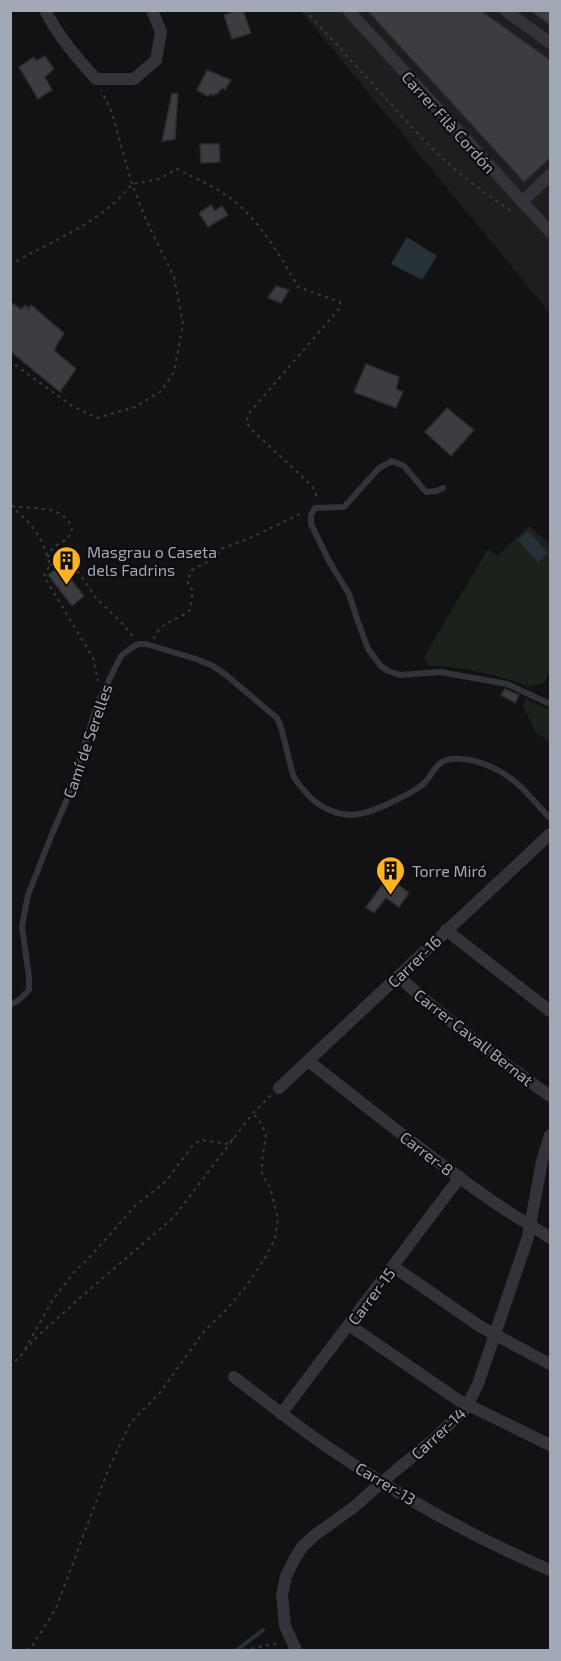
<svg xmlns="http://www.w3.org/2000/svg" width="561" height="1661" font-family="'Exo 2',sans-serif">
	<rect width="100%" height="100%" fill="#121214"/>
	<path fill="#1e1e21" d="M 301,11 L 550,11 L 550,313 Z"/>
	<path fill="#1a221b" d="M 529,526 L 550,544 L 550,671 L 544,683 L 528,687 C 506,676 454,665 429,666 L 424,657 L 488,549 L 497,556 Z
		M 526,699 L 550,710 L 550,742 L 535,732 L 523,705 Z"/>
	<path fill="#273138" d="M 407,237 L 437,256 L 422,280 L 391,264 Z
		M 528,531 L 548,553 L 538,562 L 518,540 Z"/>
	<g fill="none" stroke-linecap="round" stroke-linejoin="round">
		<path stroke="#273138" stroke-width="4" d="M 237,1650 L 263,1630"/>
	</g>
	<path fill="#3c3d41" stroke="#2c2c30" stroke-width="1.5" d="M 237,10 L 243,10 L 251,33 L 232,39 L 224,15 Z
		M 367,10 L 480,10 L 550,60 L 550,158 L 524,182 Z
		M 530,10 L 550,10 L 550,25 Z
		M 45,56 L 54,69 L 45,77 L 52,90 L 38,99 L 19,67 L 34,57 L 36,61 Z
		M 207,70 L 231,80 L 225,90 L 222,88 L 217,94 L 215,94 L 213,96 L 211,94 L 207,96 L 197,90 Z
		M 172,93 L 178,94 L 175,139 L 162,141 Z
		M 200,144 L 219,144 L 220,162 L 201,163 Z
		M 211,205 L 215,211 L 222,206 L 228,215 L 208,227 L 199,213 Z
		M 276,286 L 289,290 L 281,303 L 268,298 Z
		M 10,302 L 21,309 L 26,305 L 29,309 L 31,305 L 64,333 L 54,350 L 76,369 L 60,392 L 10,351 Z
		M 366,364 L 399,377 L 396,389 L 403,392 L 396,408 L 354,392 Z
		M 447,408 L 474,430 L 451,456 L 425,432 Z
		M 60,566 L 84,596 L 72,606 L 48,575 Z
		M 505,689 L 519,695 L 515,703 L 501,695 Z
		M 388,877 L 409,893 L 399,907 L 386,898 L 374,913 L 366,907 Z"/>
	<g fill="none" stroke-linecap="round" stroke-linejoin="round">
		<path stroke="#383b40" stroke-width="2" stroke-dasharray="3 4.5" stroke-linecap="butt" d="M 305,10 L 430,147 C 455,171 481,191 510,210 L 513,208
			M 10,265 C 52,240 102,223 132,184 L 159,179 L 177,169 C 194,178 214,186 230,198 C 257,217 282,258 298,287 L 340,302 L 339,309 L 250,412 L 246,422 L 251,429 L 312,486 L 316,494 L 316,501
			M 15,365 L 72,406 L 97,418 L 135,407 L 160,392 L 174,372 L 183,324 L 174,277 L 146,220 L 132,184 L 111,110 L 101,90
			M 10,506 C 32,522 43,539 50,565 L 44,576 L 93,658 L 98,681
			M 12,506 C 29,509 58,505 69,522 C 72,527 73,530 70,535 C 63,546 52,542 48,557
			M 50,565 L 66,563 L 79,573 L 96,598 L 121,622 L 134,638
			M 154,639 C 161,620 176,622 190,610 L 193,591 L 187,581 L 192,570 L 214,558 L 223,548 L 248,539 L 302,513
			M 25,1349 L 52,1301 L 75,1271 L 89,1258 L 135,1206 L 165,1182 L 194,1144 L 202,1140 L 226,1144 L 233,1139
			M 10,1367 L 38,1336 L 81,1297 L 174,1217 L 253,1113 L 271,1095
			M 26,1650 L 33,1645 L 56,1608 L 108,1470 L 131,1422 L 159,1394 L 205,1330 L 227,1309 L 247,1285 L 267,1255 L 275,1238 L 278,1219 L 270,1187 L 262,1175 L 262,1161 L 266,1135 L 261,1123 L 253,1113
			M 244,1650 L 279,1643"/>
		<path stroke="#333439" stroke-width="6" d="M 443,488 L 436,491 L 426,492 L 404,466 L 392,461 L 379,468 L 344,507 L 315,508 L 311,515 L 311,524 L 329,561 L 349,594 L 356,616 L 368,649 L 381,666 L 388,671 L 400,675 L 440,672 L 507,684 L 550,704
			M 10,1005 L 19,1000 L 29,990 L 29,977 L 22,926 L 28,895 L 52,834 L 68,797 L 98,702 L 121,656 L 131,648 L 139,644 L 146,644 L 196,659 L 213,666 L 226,675 L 277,718 L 281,727 L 293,775 C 298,785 305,792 313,800 C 343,824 367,815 398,799 C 406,795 415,791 422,785 C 433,776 435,760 452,759 C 477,757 505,771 522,788 C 532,798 541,809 550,818"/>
		<path stroke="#333439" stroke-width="12" d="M 45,10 C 58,36 77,58 96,79 L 134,79 L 156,60 L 161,32 L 152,10
			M 348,10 L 550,232
			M 505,10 L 550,43
			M 522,202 L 550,175
			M 446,930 L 550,1011
			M 398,976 C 446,1020 498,1059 550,1096
			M 308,1061 C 368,1107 426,1155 488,1198 C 508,1213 530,1224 550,1238
			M 279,1088 L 550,834
			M 394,1267 L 481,1327 L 550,1364
			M 349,1325 L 458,1400 L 550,1445
			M 234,1377 C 264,1400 294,1424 326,1446 C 396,1494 472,1537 550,1570
			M 281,1414 L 460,1177
			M 296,1650 L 285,1626 L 282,1595 L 286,1576 L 294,1560 L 302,1547 L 315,1535 L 354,1507 L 382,1482 L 435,1438 L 466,1408 L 478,1384 L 528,1237 L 542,1161 L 550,1135"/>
	</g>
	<defs>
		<symbol id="building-pin" viewBox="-11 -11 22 30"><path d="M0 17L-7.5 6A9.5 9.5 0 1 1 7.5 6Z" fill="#ffb41f" stroke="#0d0d0f"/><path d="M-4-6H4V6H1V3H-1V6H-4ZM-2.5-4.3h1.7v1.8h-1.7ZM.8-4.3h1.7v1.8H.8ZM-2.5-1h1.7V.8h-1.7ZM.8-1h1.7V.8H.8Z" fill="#111"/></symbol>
	</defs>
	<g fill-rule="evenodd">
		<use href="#building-pin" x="50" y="544" width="33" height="45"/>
		<use href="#building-pin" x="374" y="854" width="33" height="45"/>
	</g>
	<g text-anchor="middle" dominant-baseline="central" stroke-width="4.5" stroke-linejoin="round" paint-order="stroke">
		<g font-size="16" fill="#a2a8b5" stroke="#0d0d0f">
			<text transform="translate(449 122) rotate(48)">Carrer Filà Cordón</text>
			<text transform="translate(87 741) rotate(-71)">Camí de Serelles</text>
			<text transform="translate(414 961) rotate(-44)">Carrer-16</text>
			<text transform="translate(474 1037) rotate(38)">Carrer Cavall Bernat</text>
			<text transform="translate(427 1153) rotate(37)">Carrer-8</text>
			<text transform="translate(371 1296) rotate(-53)">Carrer-15</text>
			<text transform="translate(438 1433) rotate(-43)">Carrer-14</text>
			<text transform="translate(386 1483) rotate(31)">Carrer-13</text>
		</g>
		<g font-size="16" fill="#a2a8b5" stroke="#0d0d0f" text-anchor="start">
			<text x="87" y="551">Masgrau o Caseta<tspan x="87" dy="18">dels Fadrins</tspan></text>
			<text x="412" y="870">Torre Miró</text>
		</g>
	</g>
	<rect width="561" height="1661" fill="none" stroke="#a2a8b5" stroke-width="24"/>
</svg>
